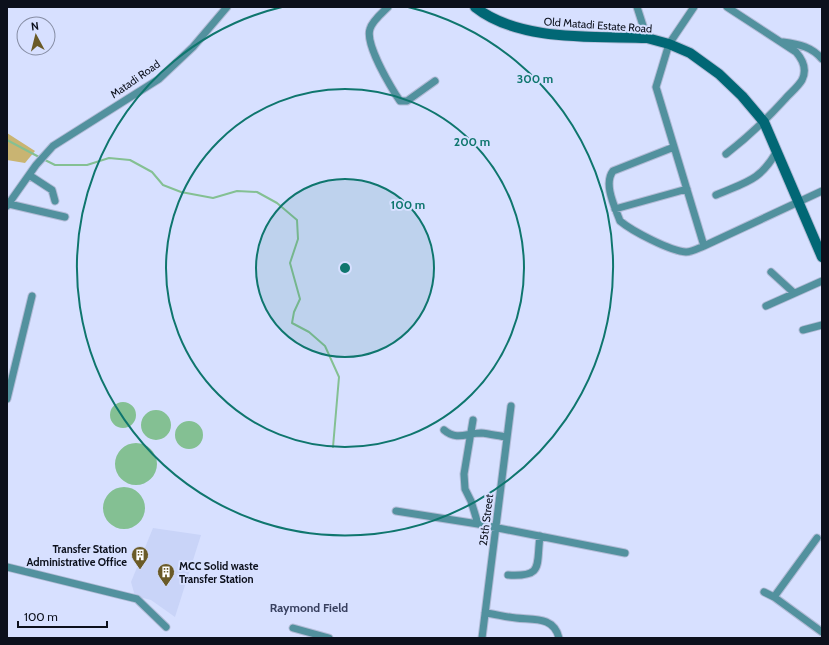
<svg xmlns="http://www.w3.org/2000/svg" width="829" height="645" font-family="Cabin,sans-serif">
	<rect width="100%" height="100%" fill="#d7e0ff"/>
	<path fill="#c9d4f8" d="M 153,528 L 201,535 L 175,617 L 151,600 L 135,596 L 131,582 Z"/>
	<path fill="#c9b472" d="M 7,133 L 35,151 L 25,163 L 7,160 Z"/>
	<path fill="#84c093" d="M110 415a13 13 0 1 1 26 0a13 13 0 1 1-26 0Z
		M141 425a15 15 0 1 1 30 0a15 15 0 1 1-30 0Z
		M175 435a14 14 0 1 1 28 0a14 14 0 1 1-28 0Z
		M115 464a21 21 0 1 1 42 0a21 21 0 1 1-42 0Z
		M103 508a21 21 0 1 1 42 0a21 21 0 1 1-42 0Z"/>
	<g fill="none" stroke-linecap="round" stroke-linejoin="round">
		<path stroke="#84c093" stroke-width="2" d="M 7,140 L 39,157
			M 43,159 L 55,165 L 87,165 L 109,158 L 130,160 L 152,172 L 163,185 L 181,192 L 213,198 L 237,191 L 257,192 L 277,203 L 297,220 L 298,239 L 290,263 L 300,299 L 294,312 L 292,323 L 309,332 L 325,346 L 339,377 L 333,447"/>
		<defs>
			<path id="street" d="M 388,7 C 382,13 372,21 370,29 C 365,43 388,82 396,95 L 400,101 L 407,101 L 435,81
				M 637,7 L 647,38
				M 783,42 C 799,44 812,47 822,59
				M 674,147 L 613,171 C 603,184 615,207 620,221 C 632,231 670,251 686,252 C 692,252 699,248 704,246 L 656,87 L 669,44 L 694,7
				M 726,154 C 748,137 766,120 785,99 C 790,93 798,87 802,80 C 807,70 803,60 796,52 L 727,7
				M 29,175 L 52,190 L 55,201
				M 716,195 C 746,182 760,181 777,151
				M 9,204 L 65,217
				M 7,206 L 36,165 L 53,146 L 159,79 L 193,47 L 227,7
				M 615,209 L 687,189
				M 704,246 L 822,191
				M 771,272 L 794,293
				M 766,306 L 822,281
				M 803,330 L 822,325
				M 7,399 L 32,296
				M 473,420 L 464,474 L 465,489 L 471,501 L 478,524
				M 444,430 C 457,441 467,433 481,433 C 490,434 499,436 507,437
				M 396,511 L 478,524 L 625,553
				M 7,567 L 137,599 L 166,627
				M 508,575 C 544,577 536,566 540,536
				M 764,592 L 774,597 L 822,632
				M 774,597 L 817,538
				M 485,613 C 495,614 505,617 516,618 C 533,620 554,616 559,638
				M 293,628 L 329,638
				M 482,638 L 511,406"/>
			<path id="secondary" d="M 475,7 C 519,42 594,36 647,38 L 669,44 L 690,53 L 719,74 L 742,96 L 764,122 L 822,257"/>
		</defs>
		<use href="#street" stroke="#b2bbd6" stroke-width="9"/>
		<use href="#secondary" stroke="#b2bbd6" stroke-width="12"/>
		<use href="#street" stroke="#52919e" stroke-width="7"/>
		<use href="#secondary" stroke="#016775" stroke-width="10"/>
	</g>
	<circle cx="345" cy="268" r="89" fill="#0f766e" fill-opacity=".12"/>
	<g fill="none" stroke="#0f766e" stroke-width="2">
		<circle cx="345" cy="268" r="89"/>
		<circle cx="345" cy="268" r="179"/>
		<path d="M408 7A268 268 0 1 1 282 7"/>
	</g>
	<defs>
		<symbol id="building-pin" viewBox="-11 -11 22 30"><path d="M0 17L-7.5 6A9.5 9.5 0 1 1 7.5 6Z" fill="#6a5a27" stroke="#d7e0ff"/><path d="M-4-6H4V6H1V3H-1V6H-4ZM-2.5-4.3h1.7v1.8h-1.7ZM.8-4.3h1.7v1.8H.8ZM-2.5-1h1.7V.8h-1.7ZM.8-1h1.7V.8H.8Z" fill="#fff"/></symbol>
	</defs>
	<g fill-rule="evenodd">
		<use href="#building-pin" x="130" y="545" width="20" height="27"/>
		<use href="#building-pin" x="156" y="562" width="20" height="27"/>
	</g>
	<g text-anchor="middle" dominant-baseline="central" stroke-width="4" stroke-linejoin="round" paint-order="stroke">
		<g font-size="11" fill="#0c101c" stroke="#d7e0ff">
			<text transform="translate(598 25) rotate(4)">Old Matadi Estate Road</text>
			<text transform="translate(135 79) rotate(-35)">Matadi Road</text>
			<text transform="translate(486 520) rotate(-83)">25th Street</text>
		</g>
		<g font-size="11" font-weight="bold" fill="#0c101c" stroke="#d7e0ff" text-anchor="end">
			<text x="127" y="549">Transfer Station<tspan x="127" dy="13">Administrative Office</tspan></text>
			<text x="179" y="566" text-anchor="start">MCC Solid waste<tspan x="179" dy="13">Transfer Station</tspan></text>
		</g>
		<g font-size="12" font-weight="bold" fill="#394160" stroke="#d7e0ff">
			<text x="309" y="607">Raymond Field</text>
		</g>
	</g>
	<circle cx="345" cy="268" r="6" fill="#0f766e" stroke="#d7e0ff" stroke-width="2"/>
	<g font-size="12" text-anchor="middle" font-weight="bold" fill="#0f766e" stroke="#d7e0ff" stroke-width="4" stroke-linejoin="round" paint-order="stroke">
		<text x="535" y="83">300 m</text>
		<text x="472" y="146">200 m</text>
		<text x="408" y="209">100 m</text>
	</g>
	<rect width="829" height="645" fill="none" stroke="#0c101c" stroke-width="16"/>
	<g transform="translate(36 36) rotate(353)"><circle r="19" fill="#d7e0ff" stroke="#868da4"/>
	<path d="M0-3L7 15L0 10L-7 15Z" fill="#6a5a27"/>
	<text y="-6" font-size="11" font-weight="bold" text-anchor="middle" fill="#0c101c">N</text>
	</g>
	<path d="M18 621v6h89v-6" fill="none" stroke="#0c101c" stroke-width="2"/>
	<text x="24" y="621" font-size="12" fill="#0c101c" stroke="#d7e0ff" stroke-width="3" paint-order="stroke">100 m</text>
</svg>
